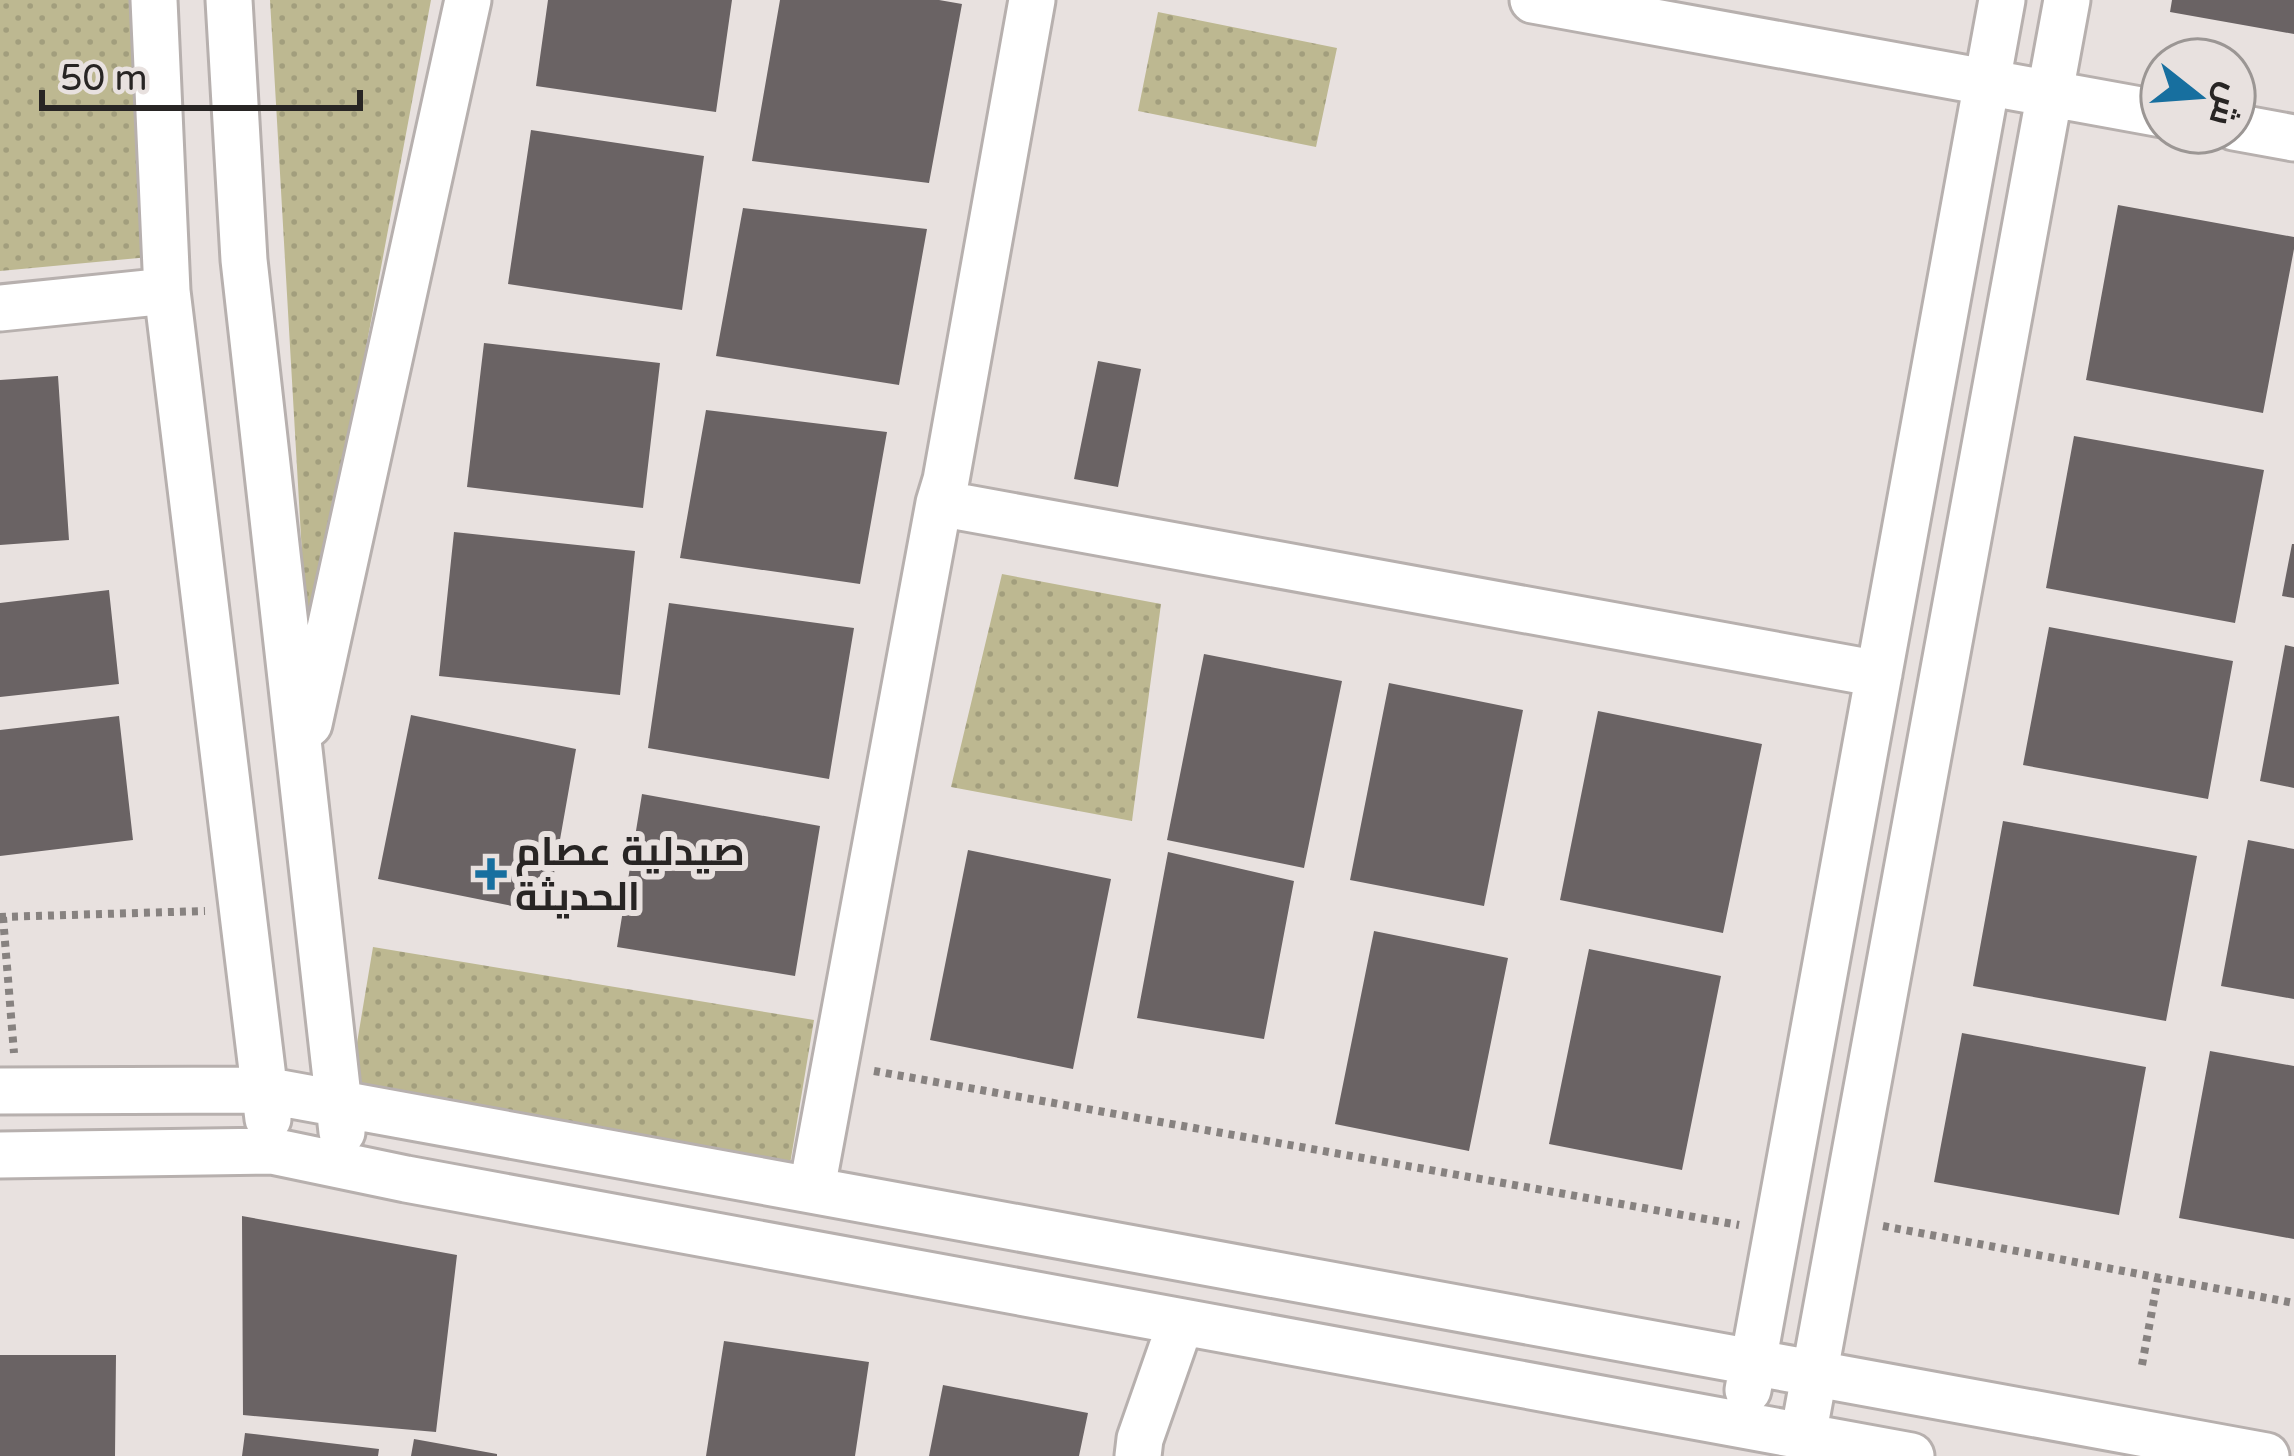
<svg xmlns="http://www.w3.org/2000/svg" width="2294" height="1456" font-family="'Varela Round',Cairo,sans-serif">
	<defs>
		<pattern id="green-dots" width="8" height="8" patternUnits="userSpaceOnUse" patternTransform="scale(3)"><rect width="8" height="8" fill="#bdb891"/><path d="M2 2h.1M6 6h.1" fill="none" stroke="#a29e7d" stroke-width="1.8" stroke-linecap="round"/></pattern>
	</defs>
	<rect width="100%" height="100%" fill="#e8e1df"/>
	<path fill="url(#green-dots)" d="M 0,0 L 137,0 L 160,256 L 0,271 Z
		M 270,0 L 431,0 L 308,658 Z
		M 1158,12 L 1337,48 L 1316,147 L 1138,111 Z
		M 1002,574 L 1161,604 L 1132,821 L 951,787 Z
		M 373,947 L 814,1020 L 790,1164 L 349,1091 Z"/>
	<path fill="#6a6364" d="M 548,0 L 732,0 L 716,112 L 536,86 Z
		M 780,0 L 939,0 L 962,4 L 929,183 L 752,161 Z
		M 2172,0 L 2294,0 L 2294,34 L 2170,12 Z
		M 531,130 L 704,156 L 682,310 L 508,284 Z
		M 2118,205 L 2294,237 L 2294,249 L 2263,413 L 2086,380 Z
		M 743,208 L 927,229 L 899,385 L 716,356 Z
		M 484,343 L 660,363 L 643,508 L 467,487 Z
		M 1098,361 L 1141,369 L 1118,487 L 1074,479 Z
		M 58,376 L 69,540 L 0,545 L 0,380 Z
		M 706,410 L 887,432 L 860,584 L 680,558 Z
		M 2074,436 L 2264,470 L 2235,623 L 2046,588 Z
		M 454,532 L 635,551 L 620,695 L 439,676 Z
		M 2292,544 L 2294,544 L 2294,598 L 2282,596 Z
		M 109,590 L 119,684 L 0,697 L 0,603 Z
		M 669,603 L 854,628 L 829,779 L 648,748 Z
		M 2049,627 L 2233,661 L 2208,799 L 2023,765 Z
		M 2285,645 L 2294,647 L 2294,788 L 2260,781 Z
		M 1204,654 L 1342,681 L 1304,868 L 1167,840 Z
		M 1389,683 L 1523,710 L 1484,906 L 1350,880 Z
		M 1598,711 L 1762,744 L 1723,933 L 1560,900 Z
		M 411,715 L 576,749 L 547,913 L 378,879 Z
		M 119,716 L 133,840 L 0,856 L 0,730 Z
		M 642,794 L 820,826 L 795,976 L 617,947 Z
		M 2003,821 L 2197,856 L 2166,1021 L 1973,986 Z
		M 2248,840 L 2294,849 L 2294,999 L 2221,986 Z
		M 968,850 L 1111,879 L 1073,1069 L 930,1040 Z
		M 1168,852 L 1294,881 L 1264,1039 L 1137,1018 Z
		M 1374,931 L 1508,958 L 1469,1151 L 1335,1124 Z
		M 1589,949 L 1721,976 L 1682,1170 L 1549,1144 Z
		M 1962,1033 L 2146,1067 L 2119,1215 L 1934,1182 Z
		M 2210,1051 L 2294,1066 L 2294,1239 L 2179,1218 Z
		M 242,1216 L 457,1255 L 436,1432 L 243,1415 Z
		M 724,1341 L 869,1362 L 855,1456 L 706,1456 Z
		M 0,1355 L 116,1355 L 115,1456 L 0,1456 Z
		M 943,1385 L 1088,1413 L 1079,1456 L 929,1456 Z
		M 245,1433 L 379,1449 L 378,1456 L 242,1456 Z
		M 414,1439 L 497,1454 L 497,1456 L 411,1456 Z"/>
	<g fill="none" stroke-linecap="round" stroke-linejoin="round">
		<defs>
			<path id="minor" d="M 154,0 L 167,291 L 268,1119
				M 229,0 L 244,260 L 342,1132
				M 1533,0 L 2162,114
				M 2234,127 L 2294,138
				M 0,308 L 167,291
				M 939,503 L 1879,674
				M 309,724 L 468,0
				M 0,1091 L 264,1090 L 2266,1456
				M 0,1155 L 272,1151 L 406,1179 L 1911,1456
				M 812,1188 L 939,503 L 946,480 L 1032,0
				M 1748,1390 L 2002,0
				M 1803,1436 L 2067,0
				M 1138,1456 L 1140,1439 L 1181,1322"/>
		</defs>
		<use href="#minor" stroke="#b7b0ae" stroke-width="51"/>
		<path stroke="#878280" stroke-width="8" stroke-dasharray="6 6" stroke-linecap="butt" d="M 0,917 L 205,911
			M 3,917 L 14,1053
			M 874,1071 L 1739,1225
			M 1883,1226 L 2294,1303
			M 2142,1365 L 2158,1278"/>
		<use href="#minor" stroke="#fff" stroke-width="45"/>
	</g>
	<path fill="#176f9f" stroke="#e8e1df" stroke-width="4.5" d="M485 856h12v12h12v12h-12v12h-12v-12h-12v-12h12z"/>
	<g text-anchor="middle" dominant-baseline="central" stroke-width="12" stroke-linejoin="round" paint-order="stroke">
		<g font-size="39" font-weight="bold" fill="#282524" stroke="#e8e1df" text-anchor="start">
			<text x="515" y="852">صيدلية عصام<tspan x="515" dy="45">الحديثة</tspan></text>
		</g>
	</g>
	<g transform="translate(2198 96) rotate(107)"><circle r="57" fill="#e8e1df" stroke="#9b9694" stroke-width="3"/>
	<path d="M0-9L21 45L0 30L-21 45Z" fill="#176f9f"/>
	<text y="-18" font-size="33" font-weight="bold" text-anchor="middle" fill="#282524">ش</text>
	</g>
	<path d="M42 90v18h318v-18" fill="none" stroke="#282524" stroke-width="6"/>
	<text x="60" y="90" font-size="36" fill="#282524" stroke="#e8e1df" stroke-width="9" paint-order="stroke">50 m</text>
</svg>
